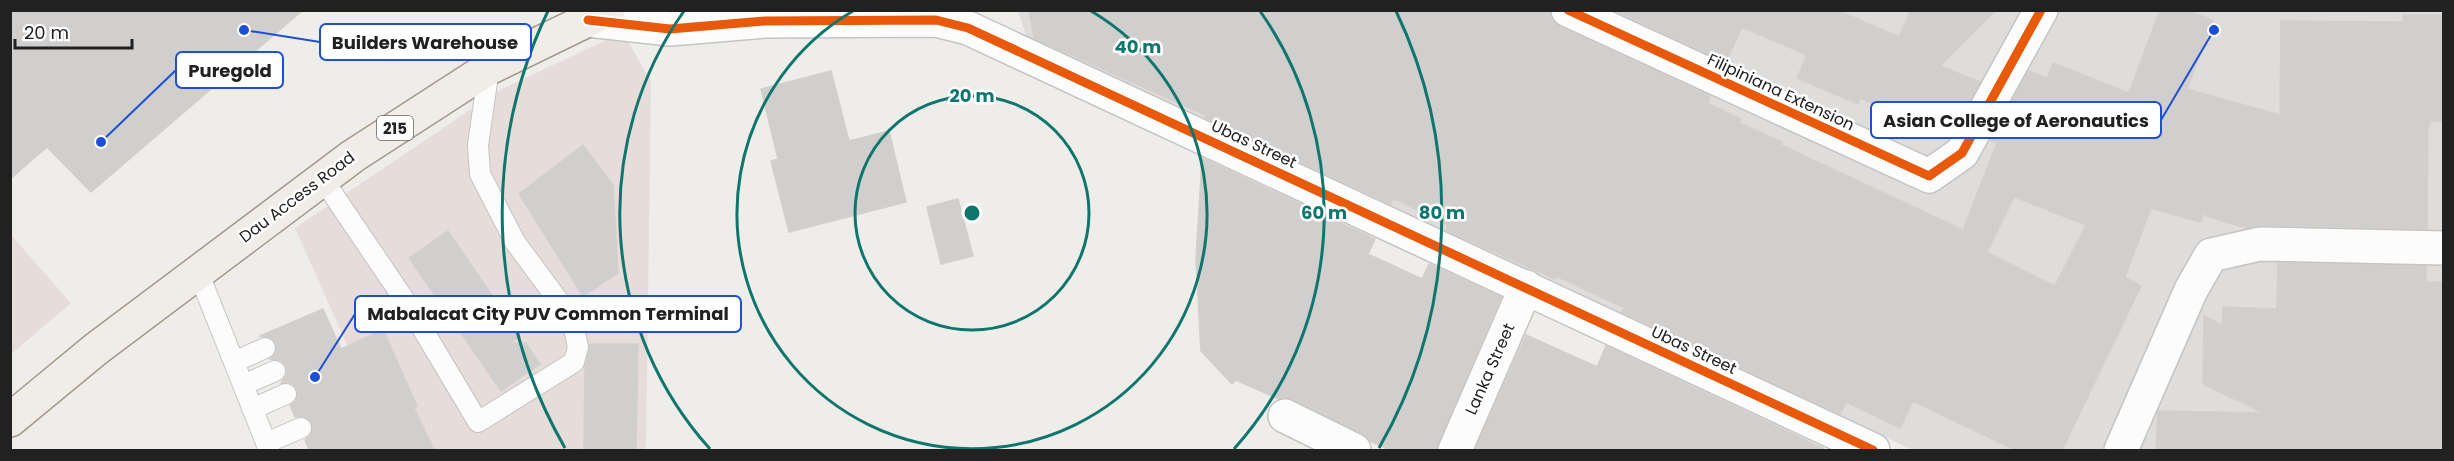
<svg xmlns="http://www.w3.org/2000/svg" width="2454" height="461" font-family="Poppins,sans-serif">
	<rect width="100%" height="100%" fill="#efedea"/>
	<path fill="#dedddb" d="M 1018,11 L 2443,11 L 2443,450 L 1913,450 L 1650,327 L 1027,39 Z"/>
	<path fill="#e6dcda" d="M 623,32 L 651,82 L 646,450 L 394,450 L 295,228 L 498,91 Z
		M 11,235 L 71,303 L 11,354 L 10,354 Z"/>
	<path fill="#d1cfcd" stroke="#d2cfcc" stroke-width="1.5" fill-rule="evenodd" d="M 10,10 L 303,10 L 91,192 L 47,147 L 10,179 Z
		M 1029,10 L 1549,10 L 1552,20 L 1560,27 L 1710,96 L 1708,102 L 1709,104 L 1741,119 L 1739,123 L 1782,142 L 1781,145 L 1963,230 L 1997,143 L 1990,140 L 2029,71 L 2047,78 L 2053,63 L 2129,93 L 2160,10 L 2186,10 L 2213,20 L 2187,89 L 2280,115 L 2281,21 L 2403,22 L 2403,15 L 2444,15 L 2444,121 L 2430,121 L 2430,125 L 2428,125 L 2427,229 L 2260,225 L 2246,228 L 2206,216 L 2206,210 L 2200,222 L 2151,208 L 2125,277 L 2141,286 L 2062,450 L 2015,450 L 1913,401 L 1900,428 L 1846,402 L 1840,414 L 1622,312 L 1625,308 L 1556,276 L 1555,279 L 1446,230 L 1448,225 L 1393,198 L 1391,204 L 1205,118 L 1205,115 L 1034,38 ZM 2014,197 L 2086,225 L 2055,286 L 1987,252 Z
		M 1614,10 L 1837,10 L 1899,37 L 1911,10 L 1996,10 L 1940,66 L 1980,82 L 1956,126 L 1940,119 L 1935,129 L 1860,98 L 1858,104 L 1797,78 L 1807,55 L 1742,27 L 1726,62 Z
		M 831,71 L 849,141 L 889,131 L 906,202 L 789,232 L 771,161 L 778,159 L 761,89 Z
		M 583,145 L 613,185 L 618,273 L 583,296 L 519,194 Z
		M 1202,158 L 1375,239 L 1368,254 L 1422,279 L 1429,264 L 1501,297 L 1438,443 L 1437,450 L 1390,450 L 1370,441 L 1362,433 L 1293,399 L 1284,397 L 1278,399 L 1236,380 L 1232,384 L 1201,351 L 1196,260 Z
		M 958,199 L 973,256 L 941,264 L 927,207 Z
		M 448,231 L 520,336 L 509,343 L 526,343 L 540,364 L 501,391 L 409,258 Z
		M 2278,263 L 2426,266 L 2426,282 L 2444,282 L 2444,450 L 2156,450 L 2158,411 L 2264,413 L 2203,384 L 2204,316 L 2222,325 L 2223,307 L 2277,309 Z
		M 323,309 L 341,349 L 383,330 L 417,406 L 414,408 L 434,450 L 309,450 L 305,440 L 311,435 L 312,424 L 303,416 L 295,417 L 290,405 L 296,401 L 297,390 L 293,384 L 281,383 L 287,373 L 286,366 L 282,361 L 270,359 L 275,354 L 276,344 L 271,338 L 260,336 Z
		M 1526,335 L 1597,367 L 1606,346 L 1823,448 L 1822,450 L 1475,450 Z
		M 590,344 L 638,344 L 636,450 L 584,450 L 585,366 Z"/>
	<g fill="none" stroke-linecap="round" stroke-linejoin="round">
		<defs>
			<path id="service" d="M 322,178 L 410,308 L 478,422 L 574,362 L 578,347 L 572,319 L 515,242 L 480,174 L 478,145 L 489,68
				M 198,272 L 269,450
				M 234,362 L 265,348
				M 243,385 L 275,371
				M 252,409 L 286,394
				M 266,443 L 301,428"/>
			<path id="minor" d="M 1568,10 L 1929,176 L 1962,153 L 2041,10
				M 1285,416 L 1354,450
				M 1455,450 L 1526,287
				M 2121,450 L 2191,290 L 2211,255 L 2260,244 L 2444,248"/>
			<path id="tertiary" d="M 588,20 L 670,29 L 765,21 L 936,20 L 968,28 L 1873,450"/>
			<path id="primary" d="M 10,420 L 96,349 L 353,156 L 489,68 L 608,10"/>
		</defs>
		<use href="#service" stroke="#c5c4c2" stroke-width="22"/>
		<use href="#minor" stroke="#c5c4c2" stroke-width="36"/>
		<use href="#tertiary" stroke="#c5c4c2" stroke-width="36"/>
		<use href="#primary" stroke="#a39a89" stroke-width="36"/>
		<use href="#service" stroke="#fdfcfc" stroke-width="20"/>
		<use href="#minor" stroke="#fdfcfc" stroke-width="33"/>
		<use href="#tertiary" stroke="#fdfcfc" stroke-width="33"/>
		<use href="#primary" stroke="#f0ece7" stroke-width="33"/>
		<defs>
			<path id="cycleway" d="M 1568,10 L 1929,176 L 1962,153 L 2041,10
				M 588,20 L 670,29 L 765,21 L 936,20 L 968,28 L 1873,450"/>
		</defs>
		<use href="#cycleway" stroke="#fff" stroke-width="13"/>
		<use href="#cycleway" stroke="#e8590c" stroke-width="9"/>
	</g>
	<g fill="none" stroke="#0f766e" stroke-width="3">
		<circle cx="972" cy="213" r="117"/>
		<path d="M1091 11A235 235 0 1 1 853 11"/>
		<path d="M710 449A352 352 0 0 1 684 11M1260 11A352 352 0 0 1 1234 449"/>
		<path d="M565 448A470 470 0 0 1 548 11M1396 11A470 470 0 0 1 1379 448"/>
	</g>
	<g text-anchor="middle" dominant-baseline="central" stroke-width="5" stroke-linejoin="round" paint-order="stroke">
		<rect fill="#fff" stroke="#646464" stroke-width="1.5" x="377" y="116" width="36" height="24" rx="4.5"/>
		<g font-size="15" font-weight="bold" fill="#212121">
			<text x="395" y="128">215</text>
		</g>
		<g font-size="16" fill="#212121" stroke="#fff">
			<text transform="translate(1781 92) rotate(25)">Filipiniana Extension</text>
			<text transform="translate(1254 144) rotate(25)">Ubas Street</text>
			<text transform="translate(297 197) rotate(-37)">Dau Access Road</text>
			<text transform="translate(1694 350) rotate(25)">Ubas Street</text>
			<text transform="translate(1490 369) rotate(-66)">Lanka Street</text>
		</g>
	</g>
	<circle cx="972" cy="213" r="9" fill="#0f766e" stroke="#fff" stroke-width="3"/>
	<g font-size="18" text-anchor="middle" font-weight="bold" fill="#0f766e" stroke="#fff" stroke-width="5" stroke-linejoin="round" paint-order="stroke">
		<text x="1138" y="53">40 m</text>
		<text x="972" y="102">20 m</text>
		<text x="1324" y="219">60 m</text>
		<text x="1442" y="219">80 m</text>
	</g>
	<path fill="none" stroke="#1d4ed8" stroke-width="2" d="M244 30L320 42M101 142L176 70M2214 30L2161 120M315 377L355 314"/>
	<g fill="#1d4ed8" stroke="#fff" stroke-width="2">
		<circle cx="244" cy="30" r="6"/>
		<circle cx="101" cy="142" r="6"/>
		<circle cx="2214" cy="30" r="6"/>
		<circle cx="315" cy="377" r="6"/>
	</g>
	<g fill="#fff" stroke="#1d4ed8" stroke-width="2">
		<rect x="320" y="24" width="211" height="36" rx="6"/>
		<rect x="176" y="52" width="107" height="36" rx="6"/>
		<rect x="1871" y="102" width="290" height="36" rx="6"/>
		<rect x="355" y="296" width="386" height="36" rx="6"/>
	</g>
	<g font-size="18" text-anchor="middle" font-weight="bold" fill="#212121">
		<text x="425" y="49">Builders Warehouse</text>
		<text x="230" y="77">Puregold</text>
		<text x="2016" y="127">Asian College of Aeronautics</text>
		<text x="548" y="320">Mabalacat City PUV Common Terminal</text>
	</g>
	<rect width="2454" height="461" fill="none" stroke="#212121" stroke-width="24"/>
	<path d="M15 39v9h117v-9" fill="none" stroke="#212121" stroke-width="3"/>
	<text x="24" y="39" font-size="18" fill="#212121" stroke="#ffffff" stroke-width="4.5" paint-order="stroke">20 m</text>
</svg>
